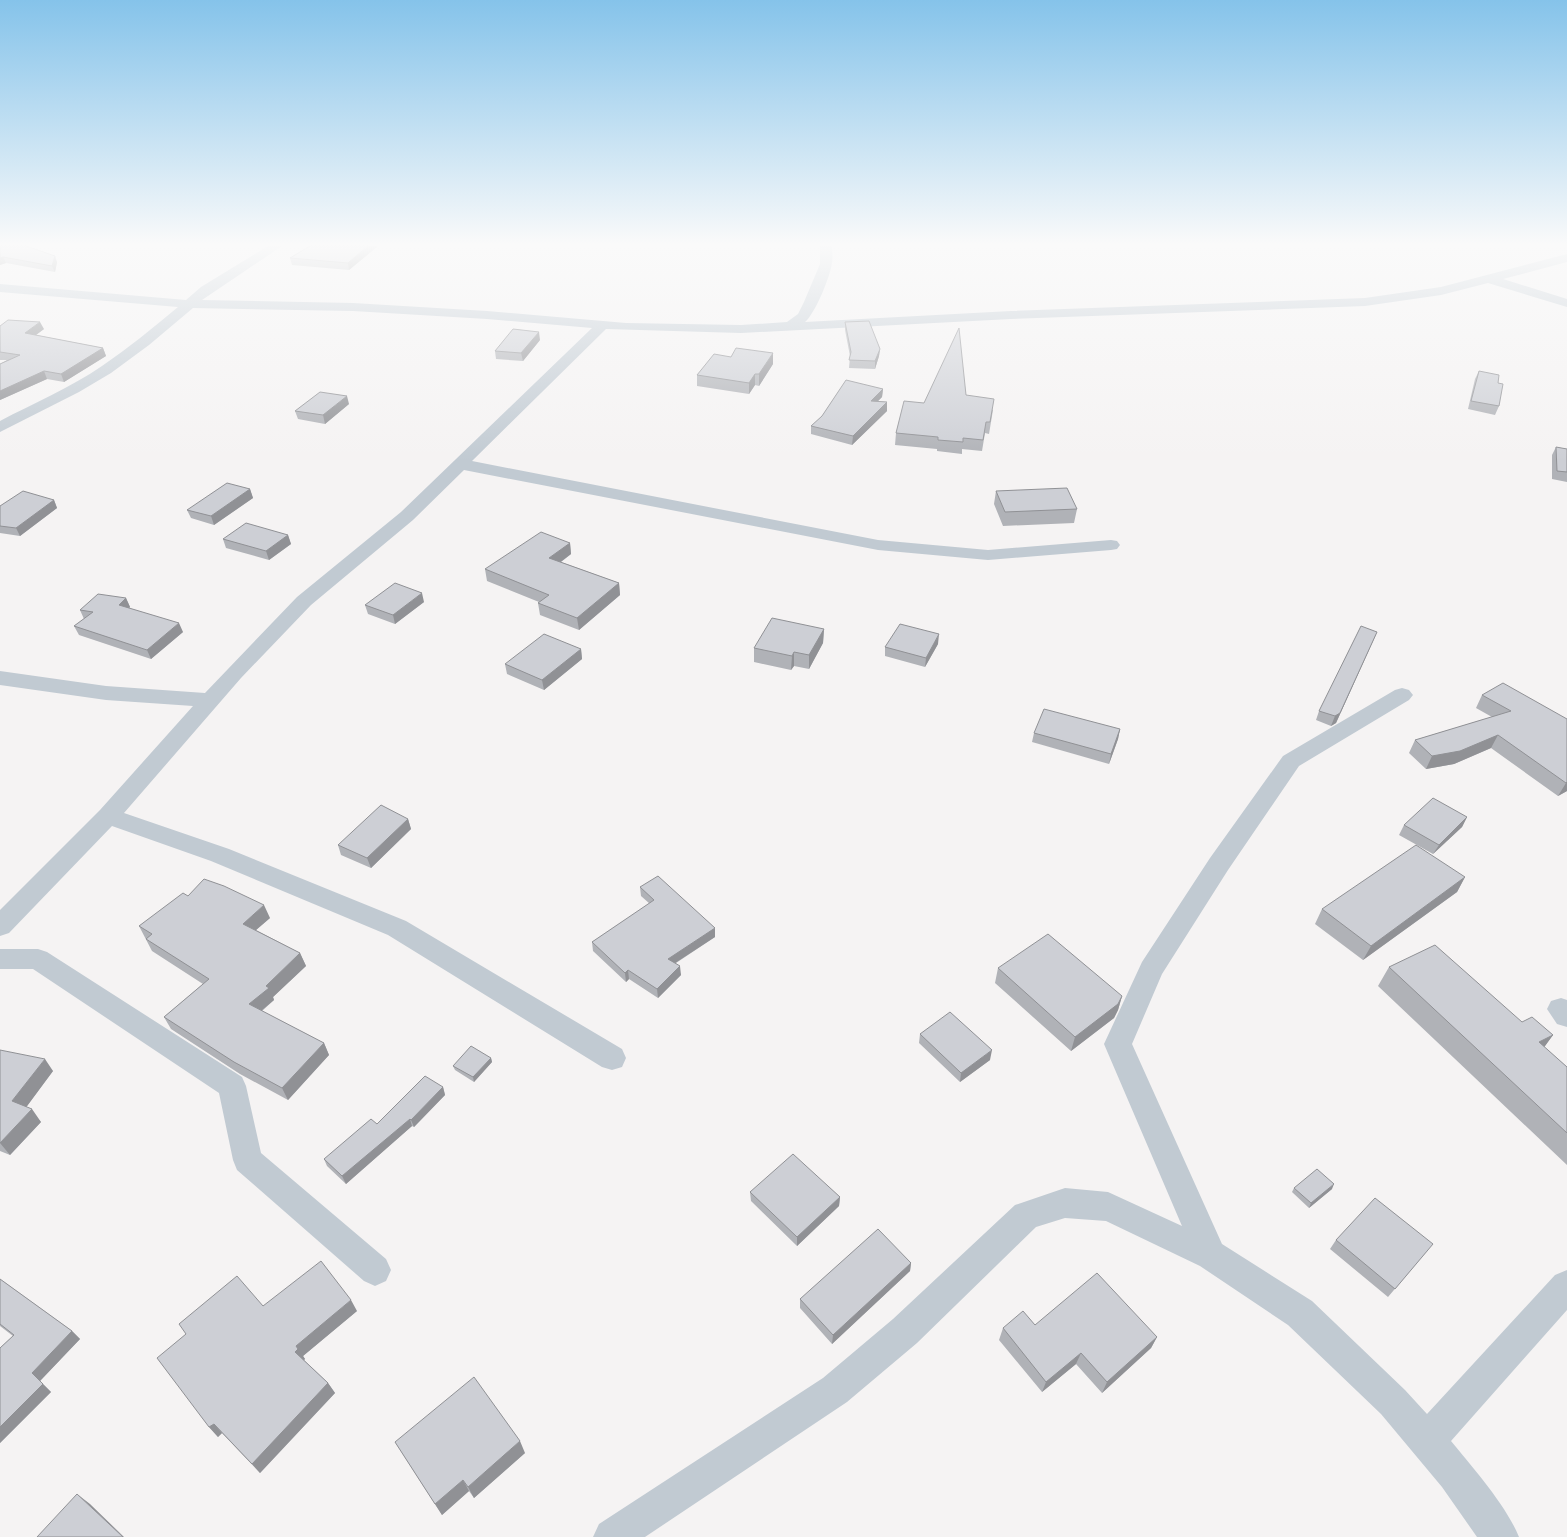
<svg xmlns="http://www.w3.org/2000/svg" width="1567" height="1537" font-family="'Fira Sans',sans-serif">
	<rect width="100%" height="100%" fill="#f5f3f3"/>
	<g fill="none" stroke-linecap="round" stroke-linejoin="round">
		<path fill="#c1cad2" fill-rule="evenodd" d="M 268,246 L 282,246 L 202,300 L 353,303 L 487,311 L 626,323 L 741,325 L 787,322 L 798,314 L 804,302 L 820,264 L 820,246 L 832,246 C 832,251 833,257 832,262 C 831,275 815,314 805,322 L 1011,311 L 1365,298 L 1441,287 L 1567,254 L 1567,262 L 1503,279 L 1567,299 L 1567,307 L 1488,283 L 1441,295 L 1365,306 L 1011,319 L 741,333 L 606,329 L 472,461 L 878,540 L 988,550 L 1111,540 L 1117,541 L 1120,545 L 1117,549 L 1111,550 L 988,560 L 878,550 L 464,470 L 413,520 L 311,605 L 241,678 L 124,813 L 229,849 L 406,921 L 622,1049 L 626,1058 L 622,1067 L 612,1070 L 602,1067 L 388,935 L 211,861 L 112,826 L 9,933 L 0,936 L 0,910 L 100,810 L 193,706 L 106,700 L 0,685 L 0,671 L 106,686 L 205,693 L 297,597 L 401,512 L 592,328 L 487,319 L 353,311 L 193,308 L 149,345 L 111,373 L 79,392 L 0,432 L 0,421 C 34,403 70,388 102,366 C 128,348 153,328 178,307 L 0,292 L 0,284 L 186,300 L 201,287 Z
			M 1402,688 L 1409,690 L 1413,695 L 1409,700 L 1299,766 L 1228,870 L 1162,974 L 1132,1044 L 1222,1244 L 1312,1301 L 1405,1390 L 1427,1414 L 1555,1275 L 1567,1270 L 1567,1310 L 1451,1441 C 1473,1468 1506,1505 1519,1537 L 1477,1537 L 1442,1487 L 1381,1414 L 1288,1325 L 1200,1266 L 1106,1221 L 1065,1218 L 1036,1227 L 917,1343 L 847,1402 L 645,1537 L 593,1537 L 599,1524 L 823,1378 L 893,1319 L 1015,1205 L 1065,1188 L 1108,1192 L 1182,1226 L 1104,1044 L 1142,962 L 1210,858 L 1283,756 L 1395,690 Z
			M 0,949 L 38,949 L 47,952 L 242,1077 L 246,1086 L 261,1153 L 386,1259 L 391,1270 L 386,1281 L 375,1286 L 364,1281 L 237,1170 L 233,1160 L 219,1093 L 33,969 L 0,969 Z
			M 1561,998 L 1567,1000 L 1567,1027 L 1557,1024 L 1547,1009 L 1551,1001 Z"/>
	</g>
	<path fill="#b0b2b7" d="M 0,246 L 57,262 L 55,272 L 6,263 L 0,265 Z
		M 310,246 L 378,246 L 349,270 L 292,265 L 290,258 Z
		M 845,322 L 880,349 L 879,356 L 875,369 L 849,368 L 850,356 L 845,330 Z
		M 0,326 L 44,329 L 36,335 L 103,348 L 106,356 L 64,382 L 47,379 L 0,400 L 0,364 L 7,360 L 0,360 Z
		M 540,340 L 523,361 L 496,359 L 495,351 Z
		M 773,364 L 759,386 L 755,385 L 749,394 L 697,386 L 697,375 Z
		M 1479,371 L 1498,383 L 1499,406 L 1495,415 L 1468,409 L 1475,379 Z
		M 883,389 L 882,397 L 878,401 L 887,402 L 887,411 L 852,445 L 811,434 L 811,426 Z
		M 966,395 L 993,410 L 989,434 L 985,433 L 982,451 L 962,449 L 962,454 L 937,451 L 937,449 L 895,445 L 896,433 L 924,403 Z
		M 349,404 L 325,424 L 298,419 L 295,411 Z
		M 1556,447 L 1567,449 L 1567,482 L 1552,479 L 1552,455 Z
		M 250,489 L 253,498 L 214,525 L 191,518 L 187,510 Z
		M 996,491 L 1077,509 L 1074,523 L 1003,526 L 994,504 Z
		M 54,500 L 57,508 L 20,536 L 0,533 L 0,506 Z
		M 288,535 L 291,544 L 269,560 L 226,548 L 223,539 Z
		M 570,543 L 571,554 L 561,562 L 619,583 L 620,595 L 579,630 L 540,615 L 538,603 L 539,602 L 487,581 L 485,569 Z
		M 126,598 L 130,607 L 129,608 L 183,632 L 151,659 L 79,635 L 74,626 L 84,619 L 80,610 Z
		M 424,602 L 395,624 L 368,614 L 365,605 Z
		M 824,629 L 823,643 L 809,669 L 794,666 L 791,670 L 754,662 L 754,648 Z
		M 1377,632 L 1336,723 L 1331,726 L 1316,720 L 1319,711 Z
		M 938,644 L 925,667 L 885,656 L 885,647 Z
		M 581,649 L 582,659 L 544,690 L 507,674 L 505,664 Z
		M 1482,695 L 1567,719 L 1567,791 L 1558,796 L 1491,748 L 1454,764 L 1426,769 L 1409,753 L 1415,740 L 1492,717 L 1476,708 Z
		M 1120,729 L 1118,739 L 1109,764 L 1032,742 L 1034,733 Z
		M 1467,817 L 1462,827 L 1433,854 L 1399,835 L 1404,825 Z
		M 408,819 L 411,829 L 371,868 L 341,855 L 338,845 Z
		M 1465,877 L 1457,892 L 1363,960 L 1315,924 L 1322,909 Z
		M 640,887 L 715,928 L 715,937 L 676,963 L 681,975 L 658,998 L 629,979 L 626,982 L 593,951 L 592,942 L 650,904 L 641,896 Z
		M 188,896 L 270,918 L 256,930 L 300,953 L 306,966 L 273,997 L 274,1000 L 262,1011 L 324,1043 L 329,1055 L 288,1100 L 240,1074 L 171,1029 L 164,1017 L 203,984 L 152,951 L 139,926 Z
		M 1389,967 L 1553,1035 L 1544,1047 L 1567,1067 L 1567,1165 L 1378,986 Z
		M 998,968 L 1122,996 L 1118,1010 L 1114,1018 L 1071,1051 L 995,983 Z
		M 920,1034 L 990,1060 L 960,1082 L 919,1043 Z
		M 0,1050 L 53,1071 L 26,1107 L 41,1122 L 10,1155 L 0,1151 Z
		M 491,1058 L 492,1062 L 474,1082 L 455,1070 L 453,1066 Z
		M 443,1087 L 445,1095 L 414,1127 L 412,1126 L 346,1184 L 327,1166 L 324,1159 L 377,1124 Z
		M 1294,1188 L 1332,1189 L 1309,1208 L 1292,1192 Z
		M 750,1192 L 840,1197 L 839,1206 L 797,1246 L 751,1201 Z
		M 1336,1240 L 1426,1252 L 1388,1297 L 1330,1249 Z
		M 911,1263 L 910,1271 L 832,1344 L 800,1308 L 800,1299 Z
		M 0,1279 L 72,1331 L 80,1339 L 40,1381 L 51,1392 L 0,1443 L 0,1348 L 13,1336 L 0,1326 Z
		M 263,1306 L 357,1311 L 303,1356 L 305,1359 L 304,1360 L 328,1383 L 335,1393 L 260,1473 L 222,1433 L 218,1437 L 209,1427 Z
		M 1035,1325 L 1157,1337 L 1151,1348 L 1102,1393 L 1076,1364 L 1042,1392 L 999,1340 L 1003,1328 Z
		M 395,1442 L 525,1453 L 474,1498 L 469,1491 L 442,1515 Z"/>
	<path fill="#909195" d="M 368,246 L 378,246 L 349,270 L 348,263 Z
		M 55,256 L 57,262 L 55,272 L 52,266 Z
		M 3,257 L 6,263 L 0,265 L 0,258 Z
		M 40,322 L 44,329 L 29,340 L 25,333 Z
		M 539,332 L 540,340 L 523,361 L 521,353 Z
		M 103,348 L 106,356 L 64,382 L 61,374 Z
		M 880,349 L 879,356 L 875,369 L 875,361 Z
		M 773,353 L 773,364 L 759,386 L 759,374 Z
		M 44,371 L 47,379 L 0,400 L 0,391 Z
		M 755,374 L 755,385 L 749,394 L 749,383 Z
		M 883,389 L 882,397 L 870,409 L 871,401 Z
		M 347,396 L 349,404 L 325,424 L 323,415 Z
		M 887,402 L 887,411 L 852,445 L 853,436 Z
		M 250,489 L 253,498 L 214,525 L 211,516 Z
		M 54,500 L 57,508 L 20,536 L 16,528 Z
		M 288,535 L 291,544 L 269,560 L 266,551 Z
		M 570,543 L 571,554 L 550,570 L 549,558 Z
		M 619,583 L 620,595 L 579,630 L 577,618 Z
		M 422,593 L 424,602 L 395,624 L 393,615 Z
		M 126,598 L 130,607 L 123,614 L 119,605 Z
		M 179,623 L 183,632 L 151,659 L 147,650 Z
		M 824,629 L 823,643 L 809,669 L 809,655 Z
		M 1377,632 L 1336,723 L 1331,726 L 1335,716 Z
		M 939,634 L 938,644 L 925,667 L 926,658 Z
		M 581,649 L 582,659 L 544,690 L 542,680 Z
		M 794,652 L 794,666 L 791,670 L 792,656 Z
		M 1120,729 L 1118,739 L 1109,764 L 1111,754 Z
		M 1498,735 L 1491,748 L 1454,764 L 1426,769 L 1432,756 Z
		M 1567,782 L 1567,791 L 1558,796 L 1566,783 Z
		M 1467,817 L 1462,827 L 1433,854 L 1439,845 Z
		M 408,819 L 411,829 L 371,868 L 367,858 Z
		M 1465,877 L 1457,892 L 1363,960 L 1371,946 Z
		M 264,905 L 270,918 L 249,936 L 243,924 Z
		M 715,928 L 715,937 L 669,967 L 668,959 Z
		M 300,953 L 306,966 L 273,997 L 274,1000 L 255,1016 L 249,1004 L 266,986 Z
		M 680,966 L 681,975 L 658,998 L 657,989 Z
		M 628,970 L 629,979 L 626,982 L 625,973 Z
		M 1122,996 L 1118,1010 L 1114,1018 L 1071,1051 L 1075,1037 Z
		M 1553,1035 L 1540,1053 L 1539,1042 Z
		M 324,1043 L 329,1055 L 288,1100 L 282,1088 Z
		M 992,1050 L 990,1060 L 960,1082 L 961,1073 Z
		M 491,1058 L 492,1062 L 474,1082 L 473,1077 Z
		M 45,1059 L 53,1071 L 22,1113 L 12,1101 Z
		M 443,1087 L 445,1095 L 414,1127 L 411,1120 Z
		M 32,1109 L 41,1122 L 10,1155 L 0,1143 Z
		M 410,1119 L 412,1126 L 346,1184 L 342,1176 Z
		M 1334,1184 L 1332,1189 L 1309,1208 L 1311,1203 Z
		M 840,1197 L 839,1206 L 797,1246 L 797,1237 Z
		M 911,1263 L 910,1271 L 832,1344 L 833,1335 Z
		M 351,1300 L 357,1311 L 303,1356 L 305,1359 L 302,1362 L 295,1352 L 296,1346 Z
		M 72,1331 L 80,1339 L 40,1381 L 32,1373 Z
		M 1157,1337 L 1151,1348 L 1102,1393 L 1107,1382 Z
		M 1081,1353 L 1076,1364 L 1042,1392 L 1046,1382 Z
		M 328,1383 L 335,1393 L 260,1473 L 252,1464 Z
		M 43,1384 L 51,1392 L 0,1443 L 0,1427 Z
		M 214,1424 L 222,1433 L 218,1437 L 209,1427 Z
		M 520,1441 L 525,1453 L 474,1498 L 468,1487 Z
		M 463,1480 L 469,1491 L 442,1515 L 435,1504 Z
		M 77,1494 L 90,1504 L 124,1537 L 123,1537 Z"/>
	<path fill="#cdcfd5" stroke="#909195" d="M 0,246 L 26,246 L 55,256 L 52,266 L 3,257 L 0,258 Z
		M 310,246 L 368,246 L 348,263 L 290,258 Z
		M 8,320 L 40,322 L 25,333 L 103,348 L 61,374 L 44,371 L 0,391 L 0,364 L 20,355 L 0,352 L 0,326 Z
		M 869,321 L 880,349 L 875,361 L 849,360 L 851,352 L 845,322 Z
		M 959,328 L 966,395 L 994,399 L 990,422 L 986,422 L 983,440 L 963,438 L 963,442 L 938,440 L 938,437 L 896,433 L 904,401 L 924,403 Z
		M 513,329 L 539,332 L 521,353 L 495,351 Z
		M 736,348 L 773,353 L 759,374 L 755,374 L 749,383 L 697,375 L 714,354 L 731,357 Z
		M 1479,371 L 1499,375 L 1498,383 L 1503,384 L 1499,406 L 1471,401 Z
		M 846,380 L 883,389 L 871,401 L 887,402 L 853,436 L 811,426 L 822,416 Z
		M 320,392 L 347,396 L 323,415 L 295,411 Z
		M 1556,447 L 1567,449 L 1567,472 L 1557,471 Z
		M 227,483 L 250,489 L 211,516 L 187,510 Z
		M 1067,488 L 1077,509 L 1005,512 L 996,491 Z
		M 23,491 L 54,500 L 16,528 L 0,526 L 0,506 Z
		M 246,523 L 288,535 L 266,551 L 223,539 Z
		M 541,532 L 570,543 L 549,558 L 619,583 L 577,618 L 538,603 L 549,595 L 485,569 Z
		M 395,583 L 422,593 L 393,615 L 365,605 Z
		M 98,594 L 126,598 L 119,605 L 179,623 L 147,650 L 74,626 L 93,612 L 80,610 Z
		M 772,618 L 824,629 L 809,655 L 794,652 L 792,656 L 754,648 Z
		M 900,624 L 939,634 L 926,658 L 885,647 Z
		M 1361,626 L 1377,632 L 1340,713 L 1335,716 L 1319,711 Z
		M 544,634 L 581,649 L 542,680 L 505,664 Z
		M 1503,683 L 1567,719 L 1567,782 L 1566,783 L 1498,735 L 1460,751 L 1432,756 L 1415,740 L 1511,711 L 1482,695 Z
		M 1044,709 L 1120,729 L 1111,754 L 1034,733 Z
		M 1433,798 L 1467,817 L 1439,845 L 1404,825 Z
		M 381,805 L 408,819 L 367,858 L 338,845 Z
		M 1416,845 L 1465,877 L 1371,946 L 1322,909 Z
		M 658,876 L 715,928 L 668,959 L 680,966 L 657,989 L 628,970 L 625,973 L 592,942 L 654,900 L 640,887 Z
		M 204,879 L 224,886 L 264,905 L 243,924 L 300,953 L 266,986 L 269,988 L 249,1004 L 324,1043 L 282,1088 L 234,1062 L 164,1017 L 209,979 L 146,939 L 152,934 L 139,926 L 183,893 L 188,896 Z
		M 1048,934 L 1122,996 L 1118,1004 L 1075,1037 L 998,968 Z
		M 1435,945 L 1522,1022 L 1532,1017 L 1553,1035 L 1539,1042 L 1567,1067 L 1567,1133 L 1389,967 Z
		M 950,1012 L 992,1050 L 961,1073 L 920,1034 Z
		M 471,1046 L 491,1058 L 473,1077 L 453,1066 Z
		M 0,1050 L 45,1059 L 12,1101 L 32,1109 L 0,1143 Z
		M 425,1076 L 443,1087 L 411,1120 L 410,1119 L 342,1176 L 324,1159 L 371,1119 L 377,1124 Z
		M 793,1154 L 840,1197 L 797,1237 L 750,1192 Z
		M 1317,1169 L 1334,1184 L 1311,1203 L 1294,1188 Z
		M 1375,1198 L 1433,1244 L 1395,1289 L 1336,1240 Z
		M 878,1229 L 911,1263 L 833,1335 L 800,1299 Z
		M 321,1261 L 351,1300 L 296,1346 L 298,1349 L 295,1352 L 328,1383 L 252,1464 L 214,1424 L 209,1427 L 157,1358 L 186,1334 L 179,1324 L 237,1276 L 263,1306 Z
		M 1097,1273 L 1157,1337 L 1107,1382 L 1081,1353 L 1046,1382 L 1003,1328 L 1023,1311 L 1035,1325 Z
		M 0,1279 L 72,1331 L 32,1373 L 43,1384 L 0,1427 L 0,1348 L 14,1335 L 0,1324 Z
		M 474,1377 L 520,1441 L 468,1487 L 463,1480 L 435,1504 L 395,1442 Z
		M 77,1494 L 123,1537 L 37,1537 Z"/>
	<linearGradient id="sky" x2="0" y2="1"><stop stop-color="#85c3ea"/><stop offset="0.53" stop-color="#fafafa"/><stop offset="1" stop-color="#fafafa" stop-opacity="0"/></linearGradient>
	<rect width="1567" height="461" fill="url(#sky)"/>
</svg>
